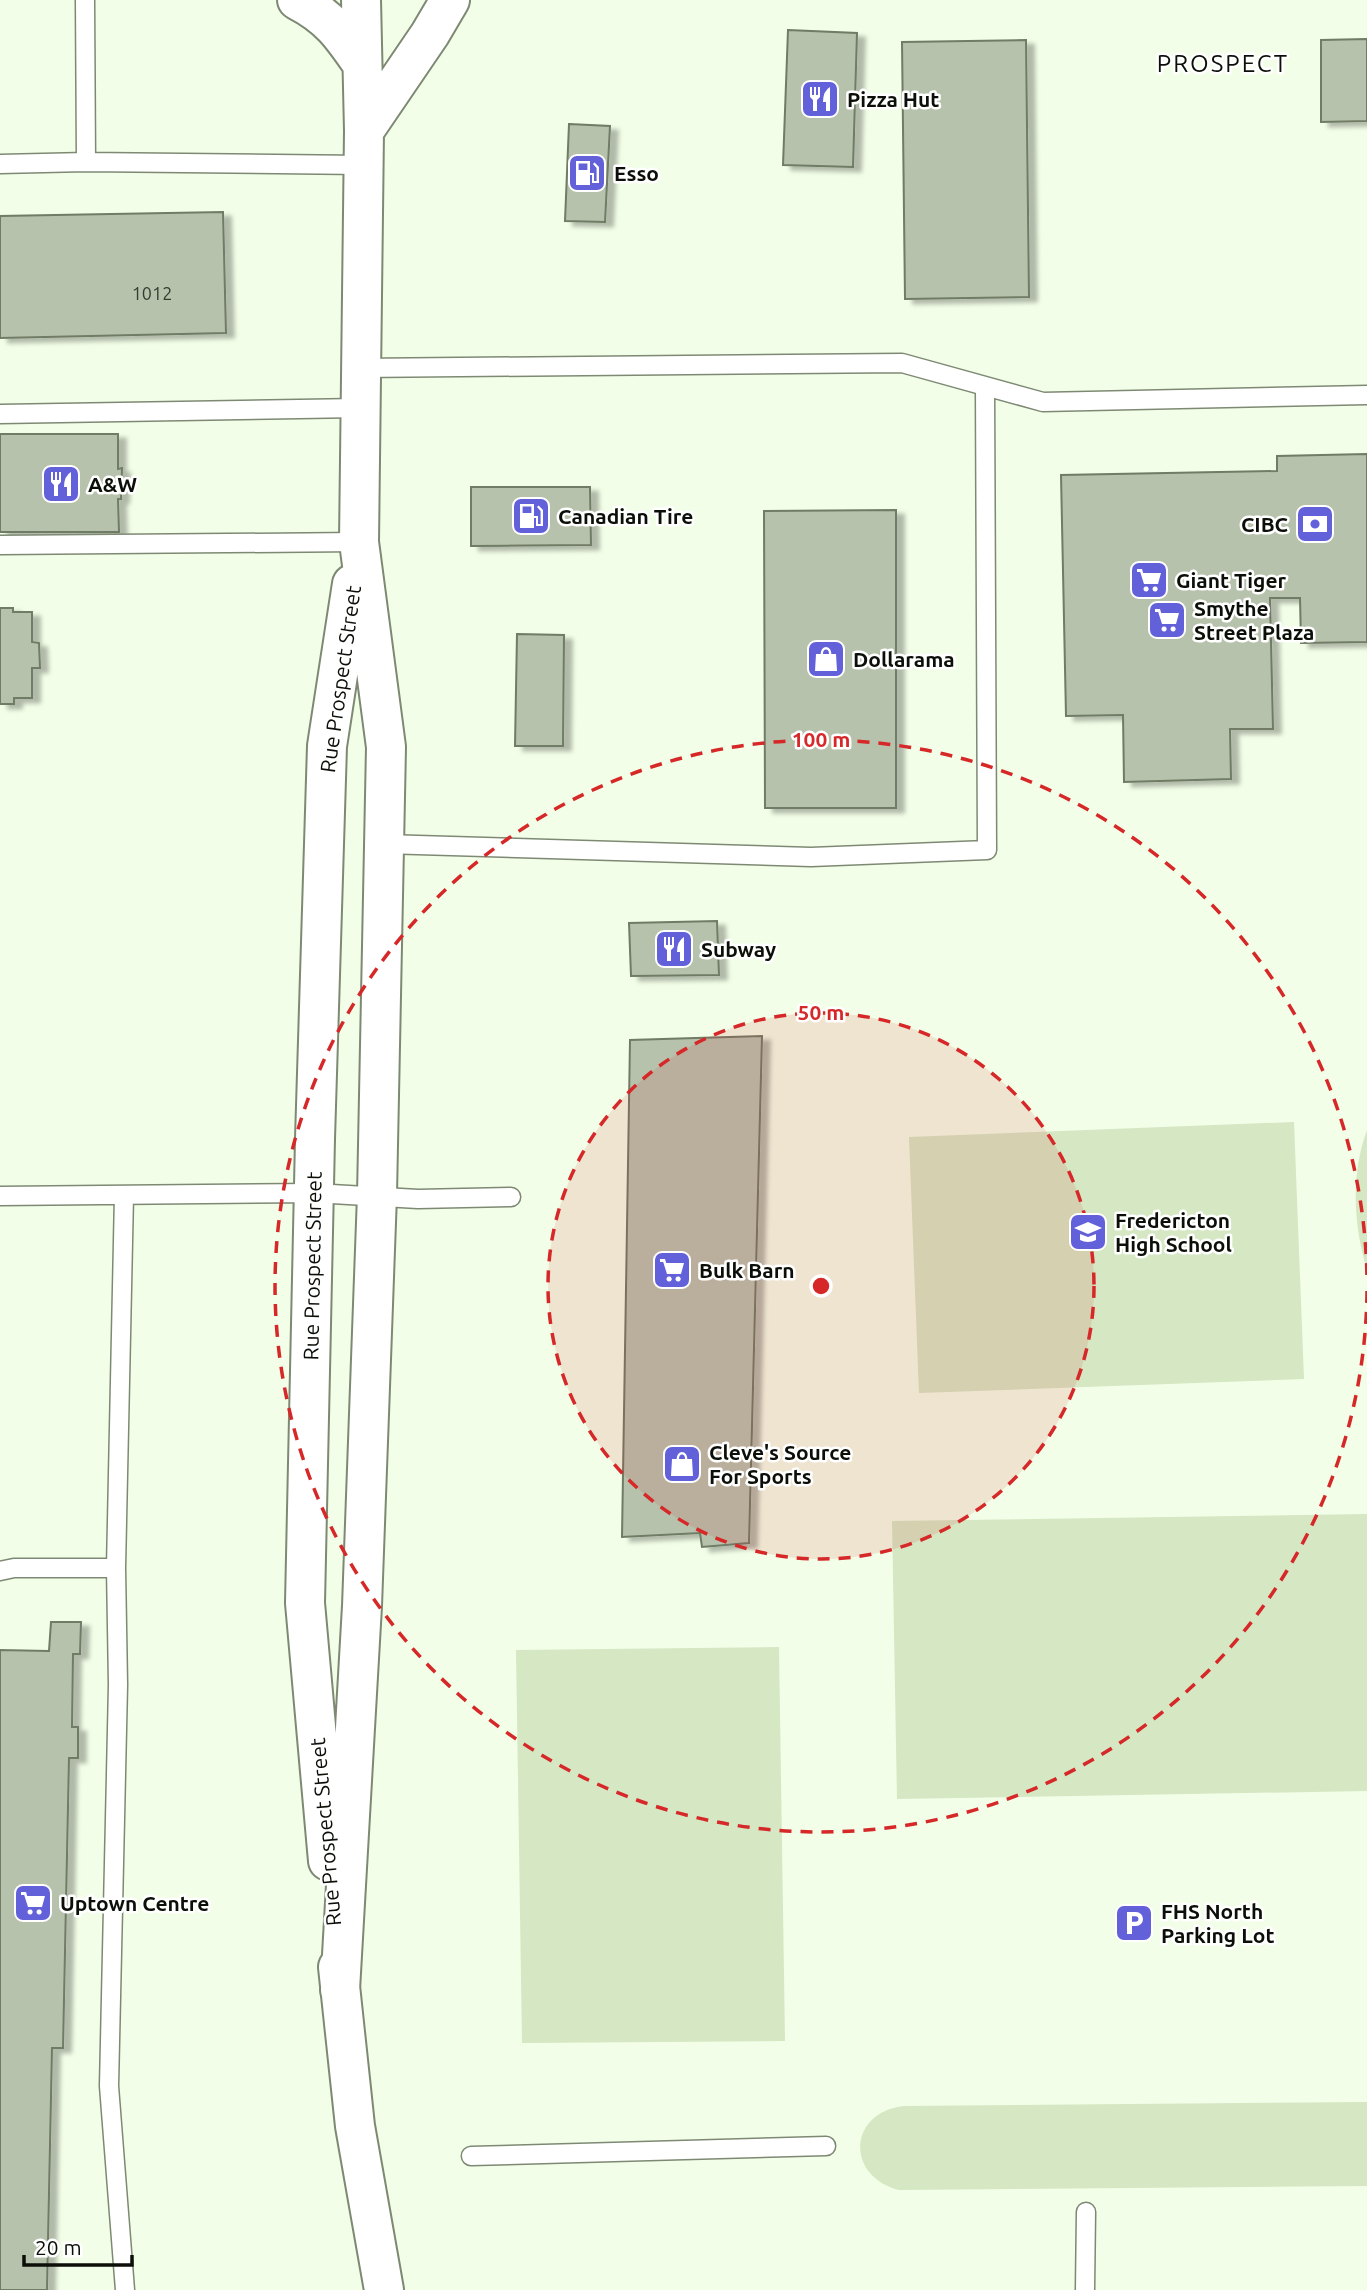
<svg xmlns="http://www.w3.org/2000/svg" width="1367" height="2290" font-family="Ubuntu,sans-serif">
	<defs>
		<filter id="shadow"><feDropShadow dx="8" dy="4.5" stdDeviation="2" flood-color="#0004"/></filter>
	</defs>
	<rect width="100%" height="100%" fill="#f2fee7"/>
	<path fill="#d5e7c3" d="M 1294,1122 L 1304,1379 L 919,1393 L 909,1137 Z
		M 1367,1130 L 1367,1269 C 1353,1225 1351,1173 1367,1130 Z
		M 1367,1514 L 1367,1791 L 897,1799 L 892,1521 Z
		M 779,1647 L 785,2041 L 522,2043 L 516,1650 Z
		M 1367,2102 L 1367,2186 L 899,2190 C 844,2175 849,2112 904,2106 Z"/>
	<path fill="#b7c2ac" stroke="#707b66" stroke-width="2" filter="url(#shadow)" d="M 788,30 L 857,33 L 853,167 L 783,165 Z
		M 1367,39 L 1367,121 L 1321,122 L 1321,40 Z
		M 1026,40 L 1029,297 L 905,299 L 902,42 Z
		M 569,124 L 610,126 L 605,222 L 565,221 Z
		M 223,212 L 226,333 L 0,338 L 0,216 Z
		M 0,434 L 118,434 L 118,469 L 122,468 L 121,499 L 118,499 L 119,532 L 0,532 Z
		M 1367,454 L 1367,642 L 1301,643 L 1300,598 L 1270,598 L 1273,729 L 1230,729 L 1231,779 L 1124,782 L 1123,715 L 1066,716 L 1061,475 L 1277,471 L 1277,456 Z
		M 471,487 L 590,487 L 591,545 L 471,546 Z
		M 896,510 L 896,808 L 765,808 L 764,511 Z
		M 0,608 L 13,608 L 13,612 L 32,612 L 32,642 L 39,643 L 40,668 L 32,668 L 32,698 L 14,698 L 14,704 L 0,704 Z
		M 517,634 L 564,635 L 563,746 L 515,746 Z
		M 717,921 L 719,975 L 631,976 L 629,923 Z
		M 762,1036 L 749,1543 L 702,1547 L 700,1533 L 622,1537 L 630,1040 Z
		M 51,1622 L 81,1622 L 80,1654 L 73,1654 L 72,1727 L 78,1727 L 78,1758 L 69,1758 L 63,2048 L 52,2048 L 47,2290 L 0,2290 L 0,1650 L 49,1651 Z"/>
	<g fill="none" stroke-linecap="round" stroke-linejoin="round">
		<defs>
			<path id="lane" d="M 85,0 L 86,162
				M 0,164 L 86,162 L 363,165
				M 360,368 L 902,363 L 1043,402 L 1367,395
				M 0,414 L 359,408
				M 0,545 L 359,542
				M 384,844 L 811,857 L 987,850 L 985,387
				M 124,1195 L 116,1568 L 118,1685 L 109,2086 L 125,2290
				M 0,1196 L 314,1193 L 418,1199 L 511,1197
				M 0,1571 L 14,1568 L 116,1568
				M 471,2156 L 826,2146
				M 1085,2290 L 1086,2212"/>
			<path id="secondary" d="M 297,0 C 330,17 342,35 362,64
				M 364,131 L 430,34 L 450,0
				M 328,1861 L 305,1603 L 315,1139 L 327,746 L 352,584
				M 338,1967 L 355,2126 L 384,2290
				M 340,1990 L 362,1606 L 377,1195 L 386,747 L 359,542 L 364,131 L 361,0"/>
		</defs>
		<use href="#lane" stroke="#7e8974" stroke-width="21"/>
		<use href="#secondary" stroke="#7e8974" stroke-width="42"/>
		<use href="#lane" stroke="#fff" stroke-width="18"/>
		<use href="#secondary" stroke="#fff" stroke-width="38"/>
	</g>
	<circle cx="821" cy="1286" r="273" fill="#d62828" fill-opacity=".12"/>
	<g fill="none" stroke="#d62828" stroke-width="3.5" stroke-dasharray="12 9">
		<circle cx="821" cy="1286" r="273"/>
		<path d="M1367 1291A546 546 0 1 1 1367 1281"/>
	</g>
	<defs>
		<symbol id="restaurant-square" viewBox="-11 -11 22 22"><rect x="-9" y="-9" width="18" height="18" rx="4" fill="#6361da" stroke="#fff"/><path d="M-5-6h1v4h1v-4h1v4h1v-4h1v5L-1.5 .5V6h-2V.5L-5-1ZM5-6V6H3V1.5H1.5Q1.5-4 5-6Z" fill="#fff"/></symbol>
		<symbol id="fuel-square" viewBox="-11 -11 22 22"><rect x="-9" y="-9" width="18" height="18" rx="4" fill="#6361da" stroke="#fff"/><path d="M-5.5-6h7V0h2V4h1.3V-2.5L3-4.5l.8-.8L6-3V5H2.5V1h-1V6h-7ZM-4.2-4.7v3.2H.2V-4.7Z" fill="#fff"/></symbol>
		<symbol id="bank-square" viewBox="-11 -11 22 22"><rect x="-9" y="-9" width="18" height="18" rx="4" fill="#6361da" stroke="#fff"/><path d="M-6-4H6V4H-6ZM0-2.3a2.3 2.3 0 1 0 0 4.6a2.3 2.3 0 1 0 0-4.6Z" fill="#fff"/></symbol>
		<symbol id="supermarket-square" viewBox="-11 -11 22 22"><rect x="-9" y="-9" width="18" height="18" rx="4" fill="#6361da" stroke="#fff"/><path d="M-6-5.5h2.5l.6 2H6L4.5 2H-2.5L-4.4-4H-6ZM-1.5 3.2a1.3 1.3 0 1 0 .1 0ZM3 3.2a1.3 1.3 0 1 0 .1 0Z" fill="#fff"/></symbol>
		<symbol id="shop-square" viewBox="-11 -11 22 22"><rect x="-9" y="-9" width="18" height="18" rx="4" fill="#6361da" stroke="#fff"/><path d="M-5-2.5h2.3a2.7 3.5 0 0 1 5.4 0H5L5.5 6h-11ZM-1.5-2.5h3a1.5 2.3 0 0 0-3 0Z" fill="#fff"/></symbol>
		<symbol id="school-square" viewBox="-11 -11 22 22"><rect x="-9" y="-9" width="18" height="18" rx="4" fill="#6361da" stroke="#fff"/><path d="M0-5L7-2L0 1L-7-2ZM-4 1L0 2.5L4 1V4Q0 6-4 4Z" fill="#fff"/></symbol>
		<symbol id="parking-square" viewBox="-11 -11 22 22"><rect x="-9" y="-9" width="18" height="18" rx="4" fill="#6361da" stroke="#fff"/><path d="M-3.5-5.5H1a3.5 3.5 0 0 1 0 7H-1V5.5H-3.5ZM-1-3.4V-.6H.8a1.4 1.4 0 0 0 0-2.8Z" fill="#fff"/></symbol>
	</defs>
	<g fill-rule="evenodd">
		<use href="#restaurant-square" x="798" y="77" width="44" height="44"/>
		<use href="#fuel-square" x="565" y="151" width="44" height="44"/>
		<use href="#restaurant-square" x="39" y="462" width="44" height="44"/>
		<use href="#fuel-square" x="509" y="494" width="44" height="44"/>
		<use href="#bank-square" x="1293" y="502" width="44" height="44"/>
		<use href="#supermarket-square" x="1127" y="558" width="44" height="44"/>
		<use href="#supermarket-square" x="1145" y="598" width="44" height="44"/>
		<use href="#shop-square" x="804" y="637" width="44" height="44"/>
		<use href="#restaurant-square" x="652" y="927" width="44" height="44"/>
		<use href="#school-square" x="1066" y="1210" width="44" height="44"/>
		<use href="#supermarket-square" x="650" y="1248" width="44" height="44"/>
		<use href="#shop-square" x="660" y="1442" width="44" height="44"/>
		<use href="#supermarket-square" x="11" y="1881" width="44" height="44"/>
		<use href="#parking-square" x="1112" y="1901" width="44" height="44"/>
	</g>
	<g text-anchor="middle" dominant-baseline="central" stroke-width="5" stroke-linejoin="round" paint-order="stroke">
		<g font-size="18" fill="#363c31">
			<text x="152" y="293">1012</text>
		</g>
		<g font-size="21" font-weight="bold" fill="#0b0f08" stroke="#fff" text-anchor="start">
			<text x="847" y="99">Pizza Hut</text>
			<text x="614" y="173">Esso</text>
			<text x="88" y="484">A&amp;W</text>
			<text x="558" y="516">Canadian Tire</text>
			<text x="1288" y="524" text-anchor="end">CIBC</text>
			<text x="1176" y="580">Giant Tiger</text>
			<text x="1194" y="608">Smythe<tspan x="1194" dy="24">Street Plaza</tspan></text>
			<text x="853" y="659">Dollarama</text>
			<text x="701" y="949">Subway</text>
			<text x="1115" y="1220">Fredericton<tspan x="1115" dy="24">High School</tspan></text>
			<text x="699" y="1270">Bulk Barn</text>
			<text x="709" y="1452">Cleve's Source<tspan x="709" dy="24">For Sports</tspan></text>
			<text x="60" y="1903">Uptown Centre</text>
			<text x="1161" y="1911">FHS North<tspan x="1161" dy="24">Parking Lot</tspan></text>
		</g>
		<g font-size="21" fill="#0b0f08" stroke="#fff">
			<text transform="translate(340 679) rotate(-82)">Rue Prospect Street</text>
			<text transform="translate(312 1266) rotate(-89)">Rue Prospect Street</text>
			<text transform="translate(325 1832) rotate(-95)">Rue Prospect Street</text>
		</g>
		<g font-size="24" letter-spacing="2" fill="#0b0f08" stroke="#fff">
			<text x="1223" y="63">PROSPECT</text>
		</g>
	</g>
	<circle cx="821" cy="1286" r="10" fill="#d62828" stroke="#fff" stroke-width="3.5"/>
	<g font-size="21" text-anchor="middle" font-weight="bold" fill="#d62828" stroke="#fff" stroke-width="5" stroke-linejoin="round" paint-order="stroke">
		<text x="821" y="747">100 m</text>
		<text x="821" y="1020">50 m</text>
	</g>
	<path d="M24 2255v10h108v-10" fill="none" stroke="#0b0f08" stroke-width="3.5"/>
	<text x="35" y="2255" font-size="21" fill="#0b0f08" stroke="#ffffff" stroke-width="5" paint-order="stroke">20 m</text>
</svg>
